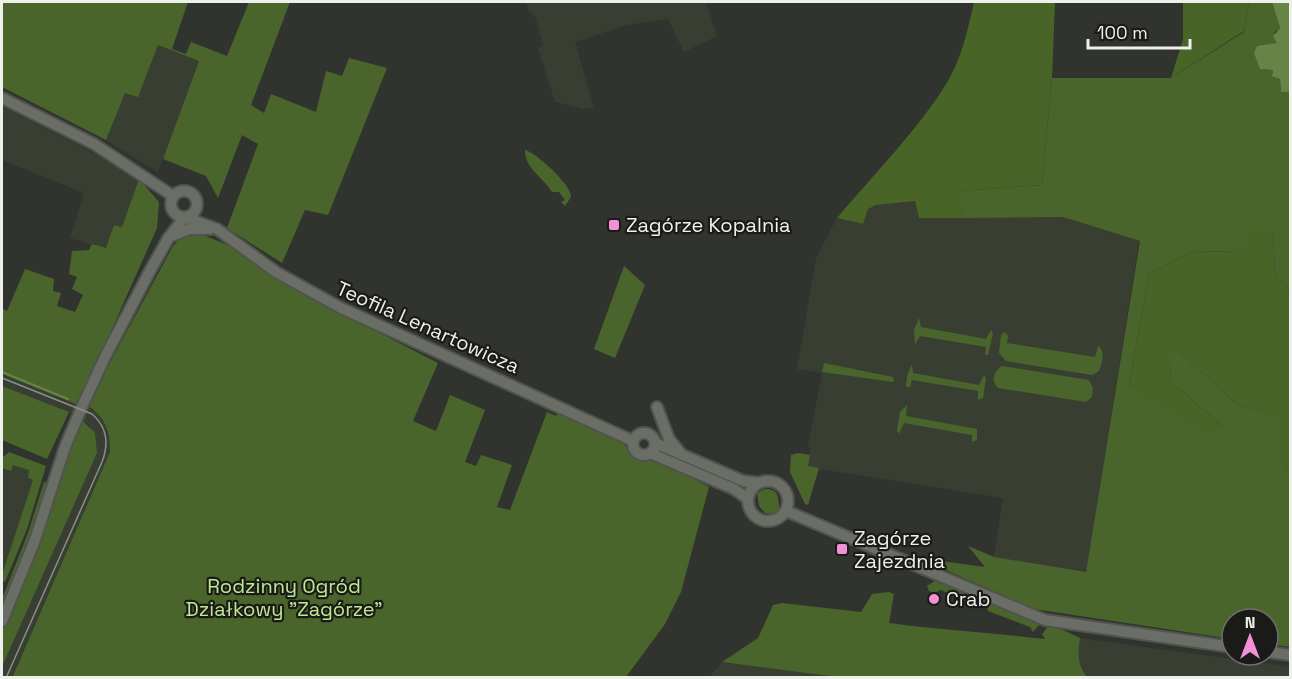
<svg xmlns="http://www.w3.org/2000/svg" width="1292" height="679" font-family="'Space Grotesk',sans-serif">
	<rect width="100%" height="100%" fill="#31342e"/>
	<path fill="#393e33" d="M 526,2 L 706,2 L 717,36 L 684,52 L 668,19 L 626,25 L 575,42 L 594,108 L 583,109 L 555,102 L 538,48 L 543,46 L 536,18 L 528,11 Z
		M 158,45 L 199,61 L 158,172 L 106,140 L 125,92 L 138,96 Z
		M 2,106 L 92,152 L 139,179 L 122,227 L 114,225 L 106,249 L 70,238 L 84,193 L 2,160 Z
		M 915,201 L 919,218 L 1063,217 L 1139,241 L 1086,573 L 994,557 L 1003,498 L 807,467 L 811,449 L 808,446 L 822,373 L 797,369 L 816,258 L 837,218 L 863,224 L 868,209 L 876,205 Z
		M 2,374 L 78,405 L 74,414 L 2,386 Z
		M 87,405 L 103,418 L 107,426 L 110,452 L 12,677 L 2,678 L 2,667 L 97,453 L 89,425 L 81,419 Z
		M 2,455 L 41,471 L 2,580 Z
		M 1080,638 L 1290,667 L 1290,677 L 1087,677 L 1080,670 L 1078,654 Z
		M 722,662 L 837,677 L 709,678 Z"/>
	<path fill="#4a652b" d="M 2,2 L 188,2 L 172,49 L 186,54 L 191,42 L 227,56 L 249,2 L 290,2 L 251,105 L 264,113 L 271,94 L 316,112 L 326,71 L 342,76 L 349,58 L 387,68 L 328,215 L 305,210 L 282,263 L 227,228 L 258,144 L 242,135 L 218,198 L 206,176 L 163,159 L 199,61 L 158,45 L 138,97 L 125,93 L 106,140 L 2,87 Z
		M 1249,2 L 1272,2 L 1280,28 L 1274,33 L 1277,43 L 1257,47 L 1265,70 L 1273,70 L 1272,74 L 1280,79 L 1281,92 L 1290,92 L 1290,290 L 1275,277 L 1273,230 L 1240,252 L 1193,251 L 1149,274 L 1129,386 L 1224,427 L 1170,381 L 1171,344 L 1238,405 L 1278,415 L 1286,472 L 1290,472 L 1290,647 L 1268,644 L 1268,619 L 1232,619 L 1232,639 L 1034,609 L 919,558 L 985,567 L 968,546 L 994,557 L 1086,572 L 1140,241 L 1063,217 L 963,218 L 960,191 L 1042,185 L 1052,78 L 1171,78 L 1244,32 Z
		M 525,150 C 535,152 572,185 571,197 L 565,206 L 561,202 L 565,200 L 559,192 L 552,192 C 546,180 524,168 525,150 Z
		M 139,179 L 159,202 L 157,228 L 78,405 L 2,374 L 2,308 L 7,311 L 25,269 L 54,279 L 53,291 L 61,293 L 57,306 L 75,312 L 83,295 L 72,289 L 77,277 L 69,274 L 72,251 L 89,250 L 92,244 L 106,248 L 114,225 L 122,227 Z
		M 196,232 L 230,246 L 277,280 L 438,363 L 413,421 L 436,431 L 450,395 L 485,410 L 465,462 L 476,466 L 481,455 L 512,465 L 497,507 L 510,510 L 547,412 L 556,416 L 560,412 L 624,444 L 635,457 L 667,465 L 709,487 L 681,592 L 665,624 L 626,677 L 12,678 L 110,452 C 110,430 105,417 87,405 L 173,246 L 184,234 Z
		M 624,266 L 645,285 L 615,358 L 594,349 Z
		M 919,318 L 921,327 L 986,339 L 991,330 L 993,333 L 988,355 L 985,355 L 986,347 L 920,336 L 915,345 L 914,330 Z
		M 1005,332 L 1008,336 L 1007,343 L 1095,357 L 1098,346 C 1106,351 1102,363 1099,371 L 1092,375 L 1006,361 L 999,353 L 1001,335 Z
		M 824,363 L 893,377 L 894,380 L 893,382 L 822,372 Z
		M 912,364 L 913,373 L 979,385 L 984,375 L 986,378 L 983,398 L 978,400 L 978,391 L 912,380 L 910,387 L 906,387 L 907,376 Z
		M 1002,366 L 1089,380 L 1093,388 L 1092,397 L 1086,402 L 998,388 C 990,381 994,371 1002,366 Z
		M 2,386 L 69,412 L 47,459 L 2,440 Z
		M 907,405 L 906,416 L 977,429 L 977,440 L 972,442 L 972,435 L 904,423 L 899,434 L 897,430 L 900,412 Z
		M 81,419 L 95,433 L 97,453 L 2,667 L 2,631 L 41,539 Z
		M 9,452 L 46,466 L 27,529 L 5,582 L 2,580 L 2,575 L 33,480 L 28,478 L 29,470 L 13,465 L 11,471 L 2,468 L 2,458 Z
		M 798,453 L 810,455 L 808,466 L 819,468 L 808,505 L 805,504 L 790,472 L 791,455 Z
		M 44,482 L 50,484 L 36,529 L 2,612 L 2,599 L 28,533 Z
		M 765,489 C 781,489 777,499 780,510 L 773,514 L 765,513 L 759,506 L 757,493 Z
		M 936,580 L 976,597 L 979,601 L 974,605 L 941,590 L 934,593 L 929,591 L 927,586 Z
		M 889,592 L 894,594 L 889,623 C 941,630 993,633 1045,639 L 1042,634 L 1050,624 L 1080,638 C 1078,653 1077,665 1087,677 L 837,677 L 722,662 L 758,638 L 773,605 L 782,603 L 861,612 L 872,594 Z
		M 990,604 L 1040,624 L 1033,632 L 1030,627 L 988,611 L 987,607 Z"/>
	<path fill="#486426" d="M 974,2 L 1055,2 L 1052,78 L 1042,185 L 961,191 L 963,218 L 919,218 L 915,201 L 876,205 L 868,209 L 863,224 L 837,218 C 874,174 918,130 948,81 C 962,56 968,29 974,2 Z
		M 1183,2 L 1249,2 L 1244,31 L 1171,78 L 1183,39 Z
		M 1252,227 L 1273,229 L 1275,277 L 1290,290 L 1290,472 L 1286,473 L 1277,415 L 1238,405 L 1172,345 L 1170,381 L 1225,428 L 1205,432 L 1129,386 L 1149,274 L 1193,251 L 1240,252 Z"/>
	<path fill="#668445" d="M 1272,2 L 1290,2 L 1290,92 L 1281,92 L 1280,79 L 1272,76 L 1273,70 L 1260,69 L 1254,53 L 1257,46 L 1277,43 L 1273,36 L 1280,28 Z"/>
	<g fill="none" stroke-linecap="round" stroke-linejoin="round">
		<path stroke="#668445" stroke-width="2" d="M 2,372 L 68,399"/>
		<defs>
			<path id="minor" d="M 2,98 L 94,144 L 173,196
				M171 204a13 13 0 1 1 26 0a13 13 0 1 1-26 0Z
				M 187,218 L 217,229 L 276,272 L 341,308 L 633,441
				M 169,237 L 189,229 L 211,229
				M 657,407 L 669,439 L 682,455
				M633 444a11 11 0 1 1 22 0a11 11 0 1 1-22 0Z
				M 655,443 L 743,481 L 760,483
				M 650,453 L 734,489 L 748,499
				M748 501a20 20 0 1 1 40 0a20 20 0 1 1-40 0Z
				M 786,511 L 1045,620 L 1232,647
				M 2,621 L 35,540 L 65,447 L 81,409 L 105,357 L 151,269 L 169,237 L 184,218
				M 1268,652 L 1290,655"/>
		</defs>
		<use href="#minor" stroke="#50534e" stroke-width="14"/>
		<use href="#minor" stroke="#6a6e67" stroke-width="10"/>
		<path stroke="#8b8e89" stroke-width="1.5" d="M 2,378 L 92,414 C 107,427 109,444 102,462 L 6,678"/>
	</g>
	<g fill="#f391d5" stroke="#1a1b19" stroke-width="2">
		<rect x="608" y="219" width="12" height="12" rx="3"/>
		<rect x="836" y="543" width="12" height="12" rx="3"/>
		<circle cx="934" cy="599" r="6"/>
	</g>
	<g text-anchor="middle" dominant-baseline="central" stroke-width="4.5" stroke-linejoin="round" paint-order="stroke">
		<g font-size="20" fill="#eef0ec" stroke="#1a1b19" text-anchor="start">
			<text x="626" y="225">Zagórze Kopalnia</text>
			<text x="854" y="538">Zagórze<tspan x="854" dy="23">Zajezdnia</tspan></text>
			<text x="946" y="599">Crab</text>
		</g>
		<g font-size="20" fill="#eef0ec" stroke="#1a1b19">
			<text transform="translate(428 327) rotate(24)">Teofila Lenartowicza</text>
		</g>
		<g font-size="20" fill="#bee990" stroke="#1a1b19">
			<text x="284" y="586">Rodzinny Ogród<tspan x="284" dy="23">Działkowy "Zagórze"</tspan></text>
		</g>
	</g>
	<rect width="1292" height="679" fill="none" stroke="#eef0ec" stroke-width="6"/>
	<g transform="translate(1250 637)"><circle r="28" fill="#1a1b19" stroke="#6f706d" stroke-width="1.5"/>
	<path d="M0-4.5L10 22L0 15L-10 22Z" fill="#f391d5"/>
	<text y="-9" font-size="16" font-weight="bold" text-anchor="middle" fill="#eef0ec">N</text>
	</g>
	<path d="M1088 39v9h102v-9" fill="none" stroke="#eef0ec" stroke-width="3"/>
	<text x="1097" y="39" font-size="18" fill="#eef0ec" stroke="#1a1b19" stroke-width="4.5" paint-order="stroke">100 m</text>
</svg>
